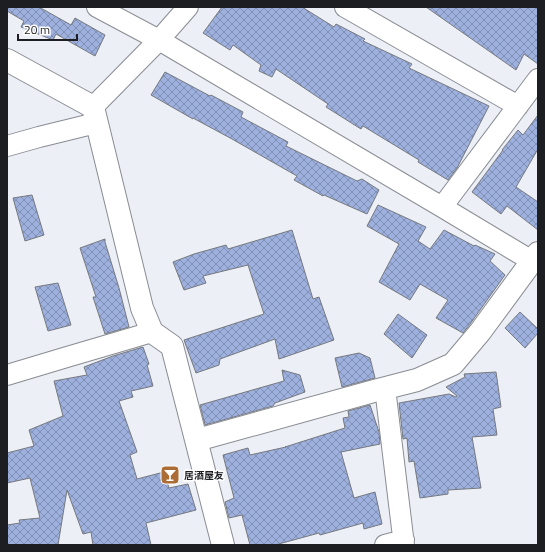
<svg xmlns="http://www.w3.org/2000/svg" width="545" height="552" font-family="'Titillium Web','Noto Sans JP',sans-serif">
	<defs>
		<pattern id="building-cross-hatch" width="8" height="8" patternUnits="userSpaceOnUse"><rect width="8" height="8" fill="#9eb0de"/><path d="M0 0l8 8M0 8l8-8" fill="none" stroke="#808fb4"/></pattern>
	</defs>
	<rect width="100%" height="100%" fill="#eceff6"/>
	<path fill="url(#building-cross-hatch)" stroke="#75787e" d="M 7,7 L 39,7 L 71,25 L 75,18 L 105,35 L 95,56 L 56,34 L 53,40 L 21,27 L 24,21 L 7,11 Z
		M 222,7 L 302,7 L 334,27 L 336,24 L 365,39 L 363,41 L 412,64 L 409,68 L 489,106 L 457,168 L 448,180 L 418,162 L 419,160 L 363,126 L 361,129 L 326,107 L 328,104 L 276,69 L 272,77 L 259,71 L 261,65 L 233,45 L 230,50 L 203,33 Z
		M 426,7 L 538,7 L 538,64 L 524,54 L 516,70 Z
		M 165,72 L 210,96 L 211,95 L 243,112 L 241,117 L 288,142 L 286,146 L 357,181 L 362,179 L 379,190 L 367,214 L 324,195 L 323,196 L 294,180 L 297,176 L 232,139 L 193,118 L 193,119 L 151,95 Z
		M 538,115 L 538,149 L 516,187 L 538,202 L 538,230 L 507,206 L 501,214 L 472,192 L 503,150 L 502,150 L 518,130 L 523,135 Z
		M 32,195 L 44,235 L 25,241 L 13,198 Z
		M 378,205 L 426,227 L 418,241 L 430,249 L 444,230 L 474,246 L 475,245 L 495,254 L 490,261 L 505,275 L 470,324 L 463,333 L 436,318 L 448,300 L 420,284 L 410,300 L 379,282 L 399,244 L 367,226 Z
		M 292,230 L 313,299 L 319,297 L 334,340 L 279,359 L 275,339 L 220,359 L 219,365 L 196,373 L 184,340 L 264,314 L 248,265 L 203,276 L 206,283 L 184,290 L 173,262 L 194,254 L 226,245 L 228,249 Z
		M 105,239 L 105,242 L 119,288 L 129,327 L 105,334 L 93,297 L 96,297 L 80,248 Z
		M 58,283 L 71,325 L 48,331 L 35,287 Z
		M 520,312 L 538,329 L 538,333 L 525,348 L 505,328 Z
		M 398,314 L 427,335 L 412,358 L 384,334 Z
		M 143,347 L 149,364 L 147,365 L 153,386 L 131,391 L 133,397 L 119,401 L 137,452 L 130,455 L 137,479 L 164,472 L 169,488 L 188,484 L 196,510 L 146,523 L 151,545 L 93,545 L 91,532 L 83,534 L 67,490 L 58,545 L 7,545 L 7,525 L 20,523 L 19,520 L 40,518 L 30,478 L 7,483 L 7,453 L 34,446 L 29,430 L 63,416 L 54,381 L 87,375 L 84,367 L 113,356 Z
		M 359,353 L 370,358 L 375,378 L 342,387 L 335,358 Z
		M 282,370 L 300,375 L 305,392 L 275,403 L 273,406 L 205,425 L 200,405 L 284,381 Z
		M 496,372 L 501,407 L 493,409 L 497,435 L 472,437 L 481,488 L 448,490 L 448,494 L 420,498 L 414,461 L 409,462 L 407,438 L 403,439 L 399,403 L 449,394 L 456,397 L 457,396 L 446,387 L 465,377 L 464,374 Z
		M 370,405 L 379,432 L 380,444 L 341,452 L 354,498 L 375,492 L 382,524 L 364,529 L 363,523 L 320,535 L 319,533 L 275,545 L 250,545 L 242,515 L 229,518 L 225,502 L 234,498 L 223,455 L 248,448 L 250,455 L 286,447 L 285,447 L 345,428 L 343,418 L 349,417 L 348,411 Z"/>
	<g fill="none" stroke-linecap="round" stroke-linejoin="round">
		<defs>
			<path id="street" d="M 97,7 L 159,40 L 442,207 L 532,261
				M 345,7 L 518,106
				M 93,107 L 159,40 L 188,7
				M 7,146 L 39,137 L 96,123
				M 442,207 L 538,79
				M 7,375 L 67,357 L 152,332
				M 385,388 L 404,545
				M 385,545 L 404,540"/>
			<path id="secondary" d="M 7,60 L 93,107 L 142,308 L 152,332 L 172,346 L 223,545
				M 197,440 L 374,391 L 417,380 L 453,364 L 480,332 L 538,253"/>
		</defs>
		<use href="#street" stroke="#898c92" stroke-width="22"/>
		<use href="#secondary" stroke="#898c92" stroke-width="24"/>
		<use href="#street" stroke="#fff" stroke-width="20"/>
		<use href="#secondary" stroke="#fff" stroke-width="22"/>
	</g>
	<defs>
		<symbol id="bar-square" viewBox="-11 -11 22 22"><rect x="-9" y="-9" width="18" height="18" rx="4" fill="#ac6c35" stroke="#fff"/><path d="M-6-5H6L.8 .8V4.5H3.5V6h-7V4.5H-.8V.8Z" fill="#fff"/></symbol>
	</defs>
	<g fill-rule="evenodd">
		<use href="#bar-square" x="159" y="464" width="22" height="22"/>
	</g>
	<g text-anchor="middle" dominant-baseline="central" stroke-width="3" stroke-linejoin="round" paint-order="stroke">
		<g font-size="10" font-weight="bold" fill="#1d1e21" stroke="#fff" text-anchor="start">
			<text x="184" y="475">居酒屋友</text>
		</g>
	</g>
	<rect width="545" height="552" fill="none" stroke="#1d1e21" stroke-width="16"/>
	<path d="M18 34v6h59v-6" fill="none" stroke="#1d1e21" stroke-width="2"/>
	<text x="24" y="34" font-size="12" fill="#1d1e21" stroke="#ffffff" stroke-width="3" paint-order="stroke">20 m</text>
</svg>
